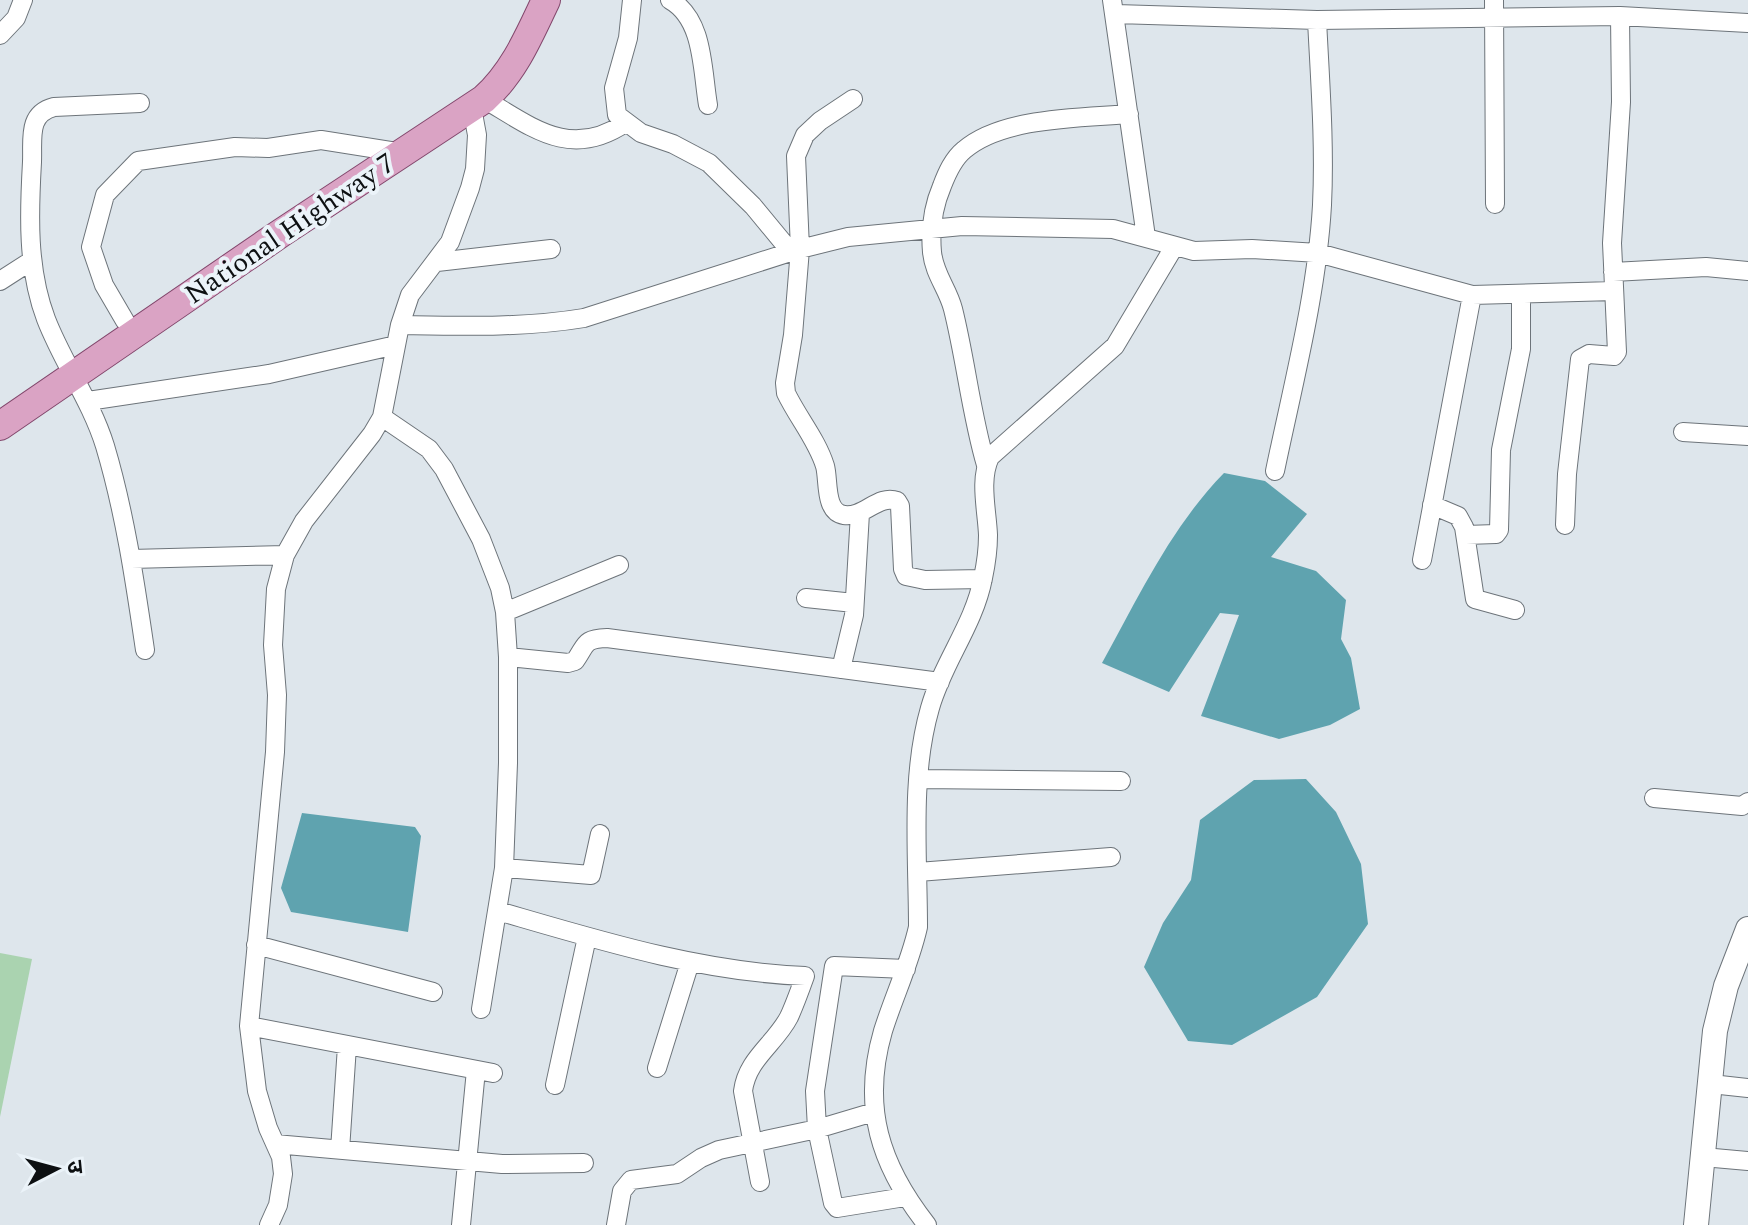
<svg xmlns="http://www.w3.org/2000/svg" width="1748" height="1225" font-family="Spectral,'Noto Sans Devanagari',serif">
	<rect width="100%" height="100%" fill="#dee6ec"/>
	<path fill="#aad3b0" d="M 0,953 L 32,959 L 0,1117 Z"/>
	<path fill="#5fa3af" d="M 1224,473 L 1265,481 L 1307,514 L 1271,557 L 1316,571 L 1346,600 L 1341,639 L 1351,658 L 1360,709 L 1330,725 L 1279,739 L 1201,716 L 1239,615 L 1220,613 L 1169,692 L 1102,663 C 1138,598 1171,527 1224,473 Z
		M 1306,779 L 1336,812 L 1361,864 L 1368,924 L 1317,997 L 1232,1045 L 1188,1041 L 1144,967 L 1163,923 L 1191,880 L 1200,820 L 1254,780 Z
		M 302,813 L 415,827 L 421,836 L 408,932 L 291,912 L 281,888 Z"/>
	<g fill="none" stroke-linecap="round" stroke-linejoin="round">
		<defs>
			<path id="minor" d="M 632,0 L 628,38 L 614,88 L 617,115 L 641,133 L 673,144 L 709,163 L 753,206 L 791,252
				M 670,0 C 704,19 702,70 708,105
				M 1112,0 L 1146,237
				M 1494,0 L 1495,204
				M 1116,14 L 1317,20 L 1620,16 L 1748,23
				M 0,35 L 16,18 L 23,0
				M 484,99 C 532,127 570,160 625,123
				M 853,99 L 820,121 L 805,135 L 796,156 L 800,249 L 793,335 L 785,383 L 786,393 C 798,418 817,440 825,466 C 829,480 824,512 844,515 C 864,518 878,494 897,501 L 900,506 L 903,569 L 906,576 L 925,580 L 983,579
				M 140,103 L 54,107 C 27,114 33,139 32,162 C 29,214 27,269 46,319 C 63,363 91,401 105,446 C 125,513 135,582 145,650
				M 437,262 L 551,249
				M 1613,272 L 1706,267 L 1748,271
				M 0,281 L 31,261
				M 125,321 L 104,285 L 91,247 L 105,195 L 138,161 L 235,147 L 268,148 L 321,140 L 403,153
				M 400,325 C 461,326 524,328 584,318 L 800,249 L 848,237 L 962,226 L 1113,229 L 1194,251 L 1252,249 L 1318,253 L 1472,295 L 1614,291
				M 88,401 L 269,374 L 396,345
				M 382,417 L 429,449 L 444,469 L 481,539 L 500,588 L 505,612 L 508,657 L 508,763 L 504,868 L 481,1009
				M 1683,432 L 1748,436
				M 986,465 C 971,414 966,361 953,309 C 948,289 934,274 932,252 C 930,229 933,207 942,186 C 947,173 953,159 964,150 C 1002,117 1081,118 1129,114
				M 1275,471 C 1293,384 1317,294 1322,205 C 1325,144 1320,81 1317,20
				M 1432,505 L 1458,516 L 1464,527 L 1475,599 L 1515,610
				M 1565,525 L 1567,474 L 1580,359 L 1589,354 L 1614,356 L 1617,352 L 1612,243 L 1621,102 L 1620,16
				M 1466,535 L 1496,534 L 1499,530 L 1501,450 L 1521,349 L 1521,295
				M 131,559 L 285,555
				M 1422,560 L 1472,295
				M 806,598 L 854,603
				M 505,612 L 619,565
				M 508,657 L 568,663 L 575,661 C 587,644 583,639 607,638 L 940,682
				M 841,669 L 854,615 L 860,513
				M 919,779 L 1121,781
				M 1654,798 L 1742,806 L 1748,802
				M 504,868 L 591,875 L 600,834
				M 918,872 L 1111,857
				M 498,911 C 598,940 700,972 805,976 C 800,990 795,1004 789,1017 C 775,1044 747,1059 743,1091 L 760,1182
				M 256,945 L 433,992
				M 249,1026 L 493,1073
				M 657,1068 L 690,962
				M 1711,1084 L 1748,1088
				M 555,1085 L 587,937
				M 275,1144 L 502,1164 L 584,1163
				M 340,1150 L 347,1046
				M 1703,1157 L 1748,1161
				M 905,1197 L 837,1208 L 833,1203 L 817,1129 L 815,1091 L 834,966 L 906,969
				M 269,1225 L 278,1205 L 283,1174 L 281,1157 L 268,1128 L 257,1091 L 249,1026 L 275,752 L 277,695 L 273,645 L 276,589 L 285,555 L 304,521 L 372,434 L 382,417 L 400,325 L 410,295 L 450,242 L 470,188 L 475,169 L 477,135 L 472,108
				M 461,1225 L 476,1070
				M 616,1225 L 622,1191 L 631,1180 L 677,1174 L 701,1158 L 719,1150 L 817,1129 L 874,1112
				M 927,1225 C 880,1165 861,1107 883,1031 C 894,996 910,963 918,927 C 918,855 910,777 930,708 C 943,662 974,625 983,578 C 986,564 988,549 988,535 C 987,510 979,480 990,457 L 1115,346 L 1174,247"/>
			<path id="secondary" d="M 1696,1225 L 1715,1031 L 1726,986 L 1748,929"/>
			<path id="primary" d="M 0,426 L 281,233 L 484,99 C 514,72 529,36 546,0"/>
		</defs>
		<use href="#minor" stroke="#6d747a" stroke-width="20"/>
		<use href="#secondary" stroke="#6d747a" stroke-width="26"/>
		<use href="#primary" stroke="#82476c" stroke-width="30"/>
		<use href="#minor" stroke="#fff" stroke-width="18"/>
		<use href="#secondary" stroke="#fff" stroke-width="24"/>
		<use href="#primary" stroke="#daa3c4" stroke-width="28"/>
	</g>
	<g text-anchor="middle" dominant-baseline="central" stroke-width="8" stroke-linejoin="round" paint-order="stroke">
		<g font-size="28" fill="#0d1012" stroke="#ebf3f9">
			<text transform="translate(290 229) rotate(-34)">National Highway 7</text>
		</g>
	</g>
	<g transform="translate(56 1169) rotate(84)" stroke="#ebf3f9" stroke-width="6" paint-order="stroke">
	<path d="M0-6L14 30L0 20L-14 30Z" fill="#0d1012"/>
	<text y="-12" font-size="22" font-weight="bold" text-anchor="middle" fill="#0d1012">उ</text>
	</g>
</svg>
